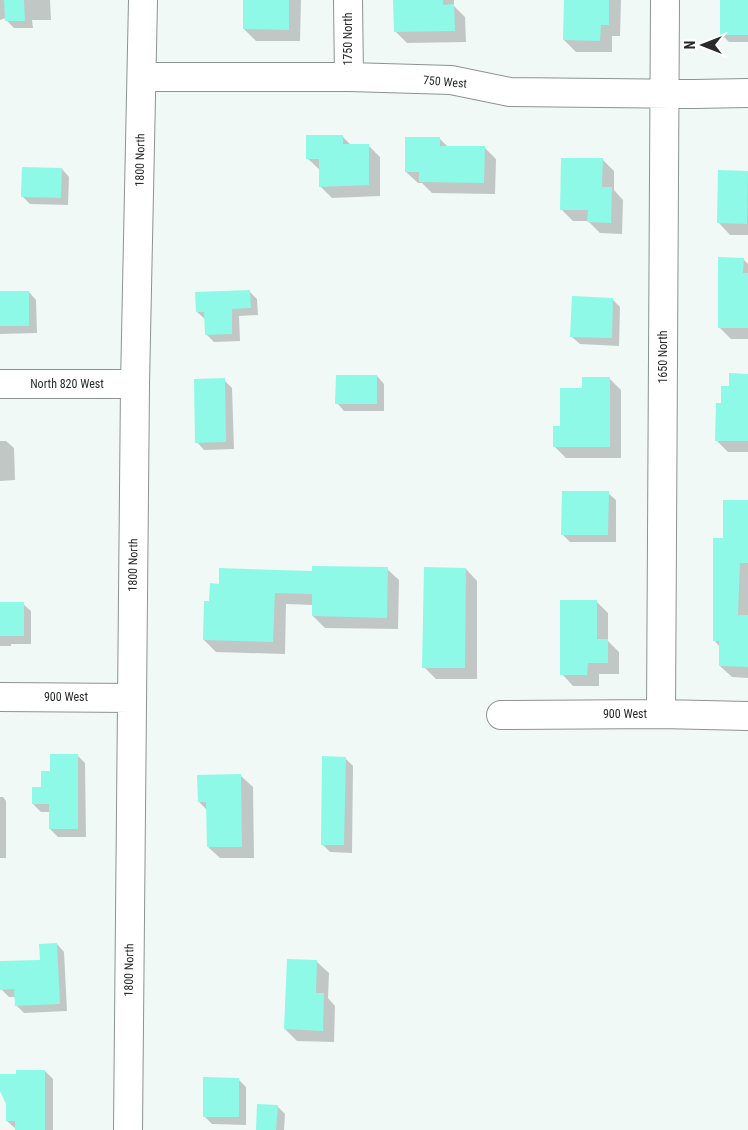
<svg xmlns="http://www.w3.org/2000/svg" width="748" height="1130" font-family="'Roboto Condensed',sans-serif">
	<rect width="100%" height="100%" fill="#f1f9f7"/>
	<path fill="#0003" d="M 0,0 L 50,0 L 51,20 L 32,20 L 33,28 L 14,28 L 6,20 L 6,18 L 0,20 Z
		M 245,0 L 301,0 L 300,41 L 256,41 L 244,29 Z
		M 394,0 L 454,0 L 454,6 L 465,17 L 466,42 L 407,43 L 395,31 Z
		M 565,0 L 621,0 L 620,36 L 612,36 L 612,52 L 576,52 L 564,40 Z
		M 721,0 L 748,0 L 748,42 L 729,42 L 721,34 Z
		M 342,136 L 351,145 L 368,145 L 380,157 L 380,196 L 332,198 L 320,186 L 320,170 L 307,158 Z
		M 440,139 L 448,147 L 484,147 L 496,159 L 495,194 L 432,193 L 422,183 L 418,183 L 406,172 Z
		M 603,160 L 614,171 L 614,190 L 623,200 L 622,234 L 600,233 L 588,221 L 573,221 L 561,209 Z
		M 62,169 L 69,177 L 68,205 L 30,204 L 22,196 Z
		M 719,171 L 748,172 L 748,235 L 730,235 L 719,223 Z
		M 743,259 L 748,264 L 748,339 L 731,339 L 719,327 Z
		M 0,292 L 29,292 L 36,300 L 37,333 L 0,334 Z
		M 250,292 L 257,299 L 258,315 L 239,316 L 240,341 L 214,342 L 206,334 L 206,320 L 197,312 Z
		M 612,299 L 620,307 L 619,346 L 580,344 L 572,337 Z
		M 748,375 L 748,452 L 728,452 L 716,440 L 722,404 L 730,387 Z
		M 377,376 L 384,384 L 384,411 L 344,411 L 337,403 Z
		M 609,378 L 621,390 L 621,458 L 566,458 L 554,446 L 561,427 L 584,390 Z
		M 224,380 L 232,388 L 234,449 L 204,450 L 197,442 Z
		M 0,441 L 6,441 L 14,448 L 15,480 L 0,481 Z
		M 608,493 L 616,500 L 616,542 L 570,542 L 562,534 Z
		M 748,502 L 748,678 L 732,677 L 720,666 L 720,647 L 714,640 L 724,540 Z
		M 387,569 L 399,580 L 398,629 L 325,628 L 313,616 L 313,605 L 286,604 L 285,654 L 216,652 L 204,640 L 210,603 L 314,572 Z
		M 466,569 L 477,581 L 477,679 L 436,679 L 424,667 Z
		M 596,601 L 608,613 L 608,641 L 619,652 L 619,674 L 599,674 L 599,686 L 573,686 L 562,674 Z
		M 0,604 L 23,604 L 31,611 L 31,644 L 11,644 L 11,646 L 0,646 Z
		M 77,755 L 85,763 L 86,837 L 58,837 L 50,829 L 50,812 L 41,812 L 33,804 L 51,772 Z
		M 345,758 L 353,766 L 352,853 L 330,852 L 322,844 Z
		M 241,776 L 253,787 L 254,858 L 220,858 L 208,847 L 208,811 L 199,802 Z
		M 0,797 L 3,797 L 6,801 L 6,858 L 0,858 Z
		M 57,944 L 64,952 L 67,1011 L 24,1013 L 16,1005 L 16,997 L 9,997 L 1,989 L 41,961 Z
		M 317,962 L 329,973 L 328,998 L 335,1006 L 334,1042 L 297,1041 L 285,1029 Z
		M 45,1071 L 53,1079 L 53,1130 L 17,1130 L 7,1121 L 7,1104 L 0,1088 L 0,1075 L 17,1075 Z
		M 238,1079 L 246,1087 L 246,1125 L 212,1124 L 204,1116 Z
		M 277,1106 L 285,1114 L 284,1130 L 257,1130 Z"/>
	<path fill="#8df9e6" d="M 4,0 L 24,0 L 25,21 L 5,21 Z
		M 243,0 L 289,0 L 289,30 L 243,29 Z
		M 393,0 L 443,0 L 443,5 L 454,4 L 455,31 L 394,32 Z
		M 564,0 L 609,0 L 609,25 L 601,25 L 600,41 L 563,40 Z
		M 720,0 L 748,0 L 748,35 L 720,35 Z
		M 306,135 L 343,135 L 343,144 L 369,144 L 369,185 L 319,187 L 319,159 L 306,159 Z
		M 405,137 L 440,137 L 440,146 L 485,146 L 484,183 L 419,182 L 419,172 L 405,172 Z
		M 561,158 L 603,158 L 602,187 L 612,187 L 611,223 L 587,222 L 588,210 L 560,210 Z
		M 22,167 L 62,168 L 61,198 L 21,197 Z
		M 718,170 L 748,171 L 747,224 L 717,223 Z
		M 718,257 L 744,258 L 743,273 L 748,273 L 748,328 L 718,328 Z
		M 250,290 L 251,308 L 232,309 L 232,334 L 205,335 L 204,312 L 196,312 L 195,292 Z
		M 0,291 L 29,291 L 29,326 L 0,326 Z
		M 572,296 L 613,298 L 612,338 L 570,337 Z
		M 729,373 L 748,374 L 748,441 L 715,441 L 716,403 L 721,403 L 721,386 L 729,386 Z
		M 336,375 L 377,375 L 377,404 L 335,404 Z
		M 582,377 L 610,377 L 610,447 L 553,447 L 553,426 L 560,426 L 560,388 L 582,388 Z
		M 225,378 L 226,442 L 195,443 L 194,379 Z
		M 562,491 L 609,491 L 608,535 L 561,535 Z
		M 723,500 L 748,500 L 748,563 L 740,563 L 738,615 L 748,615 L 748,667 L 719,666 L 719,641 L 713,641 L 713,538 L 723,538 Z
		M 312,566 L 388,567 L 387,618 L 312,616 L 312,594 L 275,593 L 273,642 L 203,640 L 204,601 L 209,601 L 210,583 L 219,584 L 219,568 L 312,571 Z
		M 424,567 L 466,568 L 465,668 L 422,668 Z
		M 560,600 L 597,600 L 597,639 L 608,639 L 608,663 L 588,663 L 587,675 L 560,675 Z
		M 0,602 L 24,602 L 24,636 L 0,636 Z
		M 50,754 L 78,754 L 78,829 L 49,829 L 49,804 L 32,804 L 32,787 L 41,787 L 41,771 L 50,771 Z
		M 322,756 L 346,757 L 344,845 L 321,845 Z
		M 241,774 L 242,847 L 207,847 L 206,802 L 198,802 L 197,775 Z
		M 57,943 L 60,1004 L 15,1006 L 14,989 L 0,990 L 0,961 L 40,960 L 39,944 Z
		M 287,959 L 317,960 L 316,993 L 324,993 L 323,1031 L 284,1029 Z
		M 16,1070 L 45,1070 L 45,1130 L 15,1130 L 15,1121 L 6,1121 L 6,1104 L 0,1091 L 0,1074 L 16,1074 Z
		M 203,1077 L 239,1078 L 239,1117 L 203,1117 Z
		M 257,1104 L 278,1105 L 276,1130 L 256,1130 Z"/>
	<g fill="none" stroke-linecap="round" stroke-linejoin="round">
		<defs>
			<path id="minor" d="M 348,0 L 349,77
				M 142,77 L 349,77 L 451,80 L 510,92 L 694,94 L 748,93
				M 0,384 L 135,384
				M 0,697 L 132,698
				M 661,714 L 665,0
				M 501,715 L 661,714 L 748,716
				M 128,1130 L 135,384 L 143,0"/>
		</defs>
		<use href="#minor" stroke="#8c9391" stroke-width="30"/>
		<use href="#minor" stroke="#fff" stroke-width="28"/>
	</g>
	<g text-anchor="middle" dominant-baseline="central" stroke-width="4" stroke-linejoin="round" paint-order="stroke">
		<g font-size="12" fill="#282b2a" stroke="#fff">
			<text transform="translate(348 39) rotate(-90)">1750 North</text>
			<text transform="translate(445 82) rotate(5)">750 West</text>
			<text transform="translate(140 160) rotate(-89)">1800 North</text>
			<text transform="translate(663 357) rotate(-90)">1650 North</text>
			<text x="67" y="384">North 820 West</text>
			<text transform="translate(133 565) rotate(-89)">1800 North</text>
			<text x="66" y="697">900 West</text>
			<text x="625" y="714">900 West</text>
			<text transform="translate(129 970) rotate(-89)">1800 North</text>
		</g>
	</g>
	<g transform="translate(703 45) rotate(270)" stroke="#ffffff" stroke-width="4" paint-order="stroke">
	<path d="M0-4L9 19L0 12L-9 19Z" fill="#282b2a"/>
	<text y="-8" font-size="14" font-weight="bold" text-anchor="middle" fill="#282b2a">N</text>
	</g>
</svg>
